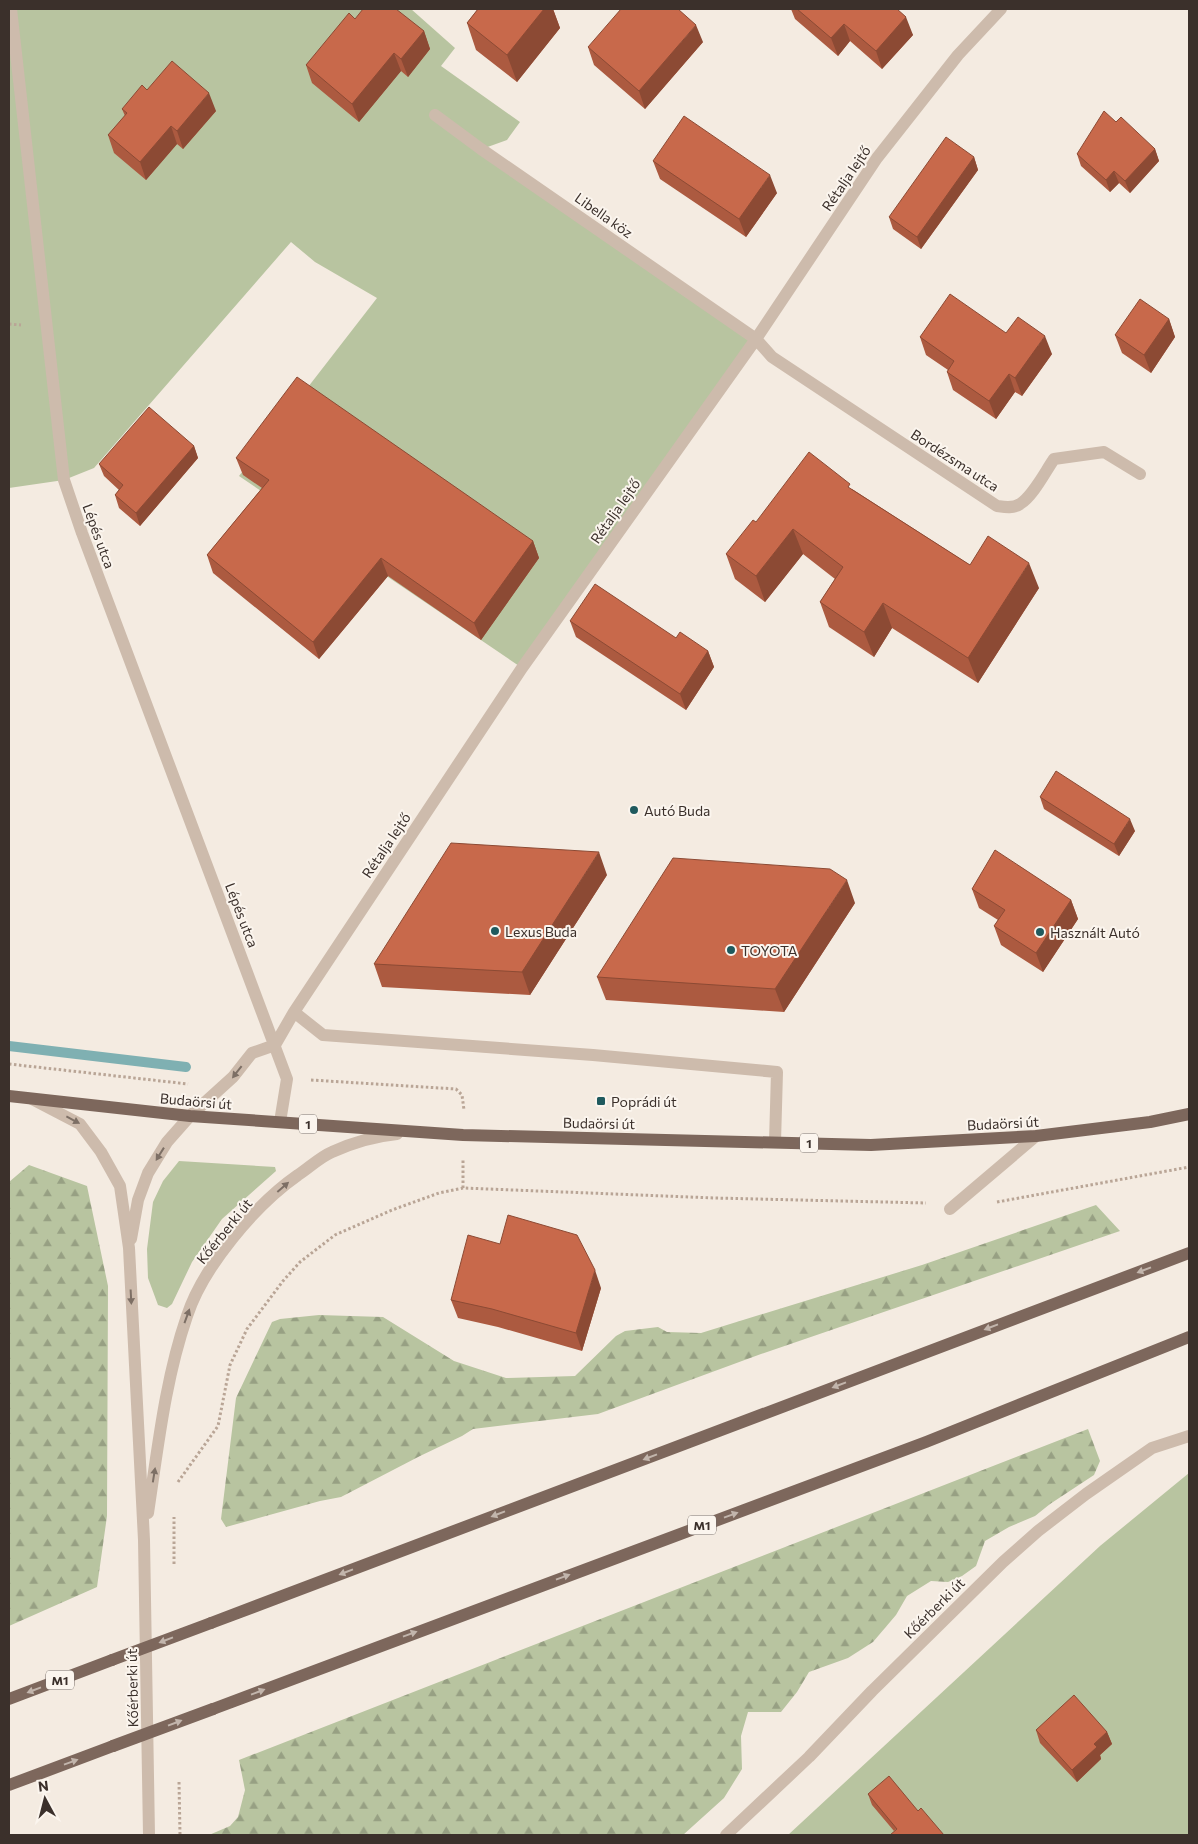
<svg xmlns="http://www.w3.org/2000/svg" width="1198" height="1844" font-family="Commissioner,sans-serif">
	<defs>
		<pattern id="forest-firs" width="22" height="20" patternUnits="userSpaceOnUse" patternTransform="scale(1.25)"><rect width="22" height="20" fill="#b8c4a0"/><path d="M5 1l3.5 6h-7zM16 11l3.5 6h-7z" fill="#97a083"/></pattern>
	</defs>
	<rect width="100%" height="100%" fill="#f4ebe1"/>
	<path fill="#b8c4a0" d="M 9,9 L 411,9 L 455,48 L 441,66 L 520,122 L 507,140 L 482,149 L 756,339 L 522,668 L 239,476 L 377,298 L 315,262 L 291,242 L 94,468 L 64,480 L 9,488 Z
		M 179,1161 L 275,1167 L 276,1171 L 222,1219 L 192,1262 L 172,1304 L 167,1308 L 158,1305 L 148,1278 L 147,1249 L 153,1202 L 163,1181 Z
		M 1189,1473 L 1189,1835 L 788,1835 L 1100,1546 Z"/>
	<path fill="url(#forest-firs)" d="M 29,1165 L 87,1186 L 108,1286 L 107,1516 L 97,1587 L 9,1626 L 9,1182 Z
		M 1096,1205 L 1120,1231 L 761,1354 L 598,1414 L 473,1429 L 462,1436 L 420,1456 L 341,1497 L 320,1501 L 226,1527 L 221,1519 L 236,1398 L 272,1322 L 280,1319 L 319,1315 L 383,1317 L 454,1361 L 506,1378 L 575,1376 L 616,1336 L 625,1331 L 658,1327 L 667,1332 L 701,1333 L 922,1265 Z
		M 1088,1429 L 1100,1461 L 1094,1475 L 1050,1504 L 1035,1516 L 1009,1527 L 985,1541 L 976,1566 L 962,1576 L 948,1582 L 931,1581 L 907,1596 L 896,1615 L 873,1642 L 848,1658 L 809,1672 L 797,1692 L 781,1712 L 748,1712 L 741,1736 L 742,1769 L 724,1798 L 683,1835 L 209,1835 L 230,1826 L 238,1817 L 245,1790 L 239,1760 Z"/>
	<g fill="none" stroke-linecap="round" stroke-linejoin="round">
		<path stroke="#7fb0b2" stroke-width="10" d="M 9,1046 L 186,1067"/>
		<path stroke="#b9a596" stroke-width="3" stroke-dasharray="2.5 2.5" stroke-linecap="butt" d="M 9,324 L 21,325
			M 9,1064 L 188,1084
			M 311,1080 L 456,1089 L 462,1095 L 464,1110
			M 463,1188 L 463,1158
			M 997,1202 L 1189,1167
			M 178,1482 L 218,1426 L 230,1365 L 247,1329 L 283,1281 L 300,1262 L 335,1235 L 392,1210 L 439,1193 L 463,1188 L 715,1198 L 926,1203
			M 174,1564 L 174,1517
			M 179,1782 L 180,1835"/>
		<path stroke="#cdbbac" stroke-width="12" d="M 11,9 L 64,480 L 82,533 L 287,1079 L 280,1122
			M 435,115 L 481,149 L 756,339 L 772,357 L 997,506 C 1004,507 1013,509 1020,504 C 1033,496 1045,472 1054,459 L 1104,452 L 1140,474
			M 294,1012 L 323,1035 L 593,1055 L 777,1072 L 775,1142
			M 275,1045 L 294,1012 L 522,668 L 756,339 L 877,158 L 958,55 L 1001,9
			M 32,1099 L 80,1124 L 101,1152 L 120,1186 L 129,1248 L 144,1540 L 149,1835
			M 950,1209 L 1036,1136
			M 131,1239 L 138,1200 L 148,1173 L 167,1142 L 190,1116 L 233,1077 L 252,1053 L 275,1045
			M 148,1513 C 158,1447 165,1380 187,1316 C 203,1267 255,1205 298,1175 C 309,1168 320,1157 332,1152 C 352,1143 376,1136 397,1134
			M 726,1835 L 809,1757 L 872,1691 L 1003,1562 L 1038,1531 L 1086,1494 L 1152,1448 L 1189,1436"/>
		<path stroke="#7d675c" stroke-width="12" d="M 9,1096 L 190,1116 L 463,1135 L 871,1145 L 1036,1136 L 1150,1122 L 1189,1114
			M 211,1623 L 1189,1253
			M 9,1699 L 112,1660
			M 213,1709 L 926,1442 L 1189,1337
			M 9,1785 L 113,1746"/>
		<path stroke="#7d675c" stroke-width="12" d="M 112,1660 L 211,1623
			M 113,1746 L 213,1709"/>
	</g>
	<path fill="#ac5a40" d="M 478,9 L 553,9 L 560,28 L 517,82 L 476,50 L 467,23 Z
		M 791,9 L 897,9 L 913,35 L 882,69 L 850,41 L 838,56 L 795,19 Z
		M 355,19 L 424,31 L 430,49 L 408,77 L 401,71 L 359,122 L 312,83 L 306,65 Z
		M 703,42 L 645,109 L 594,65 L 588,47 Z
		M 147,90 L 216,111 L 183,149 L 177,144 L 146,180 L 114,153 L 108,135 L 125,116 L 122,109 Z
		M 1116,122 L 1155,149 L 1159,161 L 1130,193 L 1119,183 L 1110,192 L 1081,166 L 1077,154 Z
		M 974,157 L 978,170 L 921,249 L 893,229 L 889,217 Z
		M 653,161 L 777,193 L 746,237 L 660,179 Z
		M 1169,319 L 1175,337 L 1151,373 L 1122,353 L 1115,335 Z
		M 1006,333 L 1052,354 L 1022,396 L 1015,392 L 996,419 L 953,390 L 947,372 L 948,370 L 926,355 L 920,337 Z
		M 194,446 L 198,458 L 140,526 L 119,508 L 115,495 L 119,490 L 104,476 L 99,464 Z
		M 236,458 L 533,541 L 539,558 L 481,640 L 388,576 L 319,659 L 213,573 L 207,555 L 262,488 L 243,475 Z
		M 852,489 L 970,565 L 1039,588 L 978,683 L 892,628 L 874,657 L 829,627 L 820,602 L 835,579 L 803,554 L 765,602 L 735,579 L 726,554 L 756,522 Z
		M 570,621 L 676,638 L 708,651 L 714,667 L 686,710 L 576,637 Z
		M 1040,797 L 1135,831 L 1119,856 L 1044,809 Z
		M 607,875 L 530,995 L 382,987 L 374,964 Z
		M 972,889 L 1071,900 L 1078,919 L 1043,972 L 1001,945 L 994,926 L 998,920 L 979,908 Z
		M 855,903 L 784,1012 L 606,1000 L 597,977 Z
		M 601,1288 L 582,1351 L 498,1327 L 458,1318 L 451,1300 Z
		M 1036,1730 L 1107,1732 L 1112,1744 L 1100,1755 L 1101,1759 L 1077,1782 L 1040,1743 Z
		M 868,1794 L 918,1811 L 894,1831 L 872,1805 Z"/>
	<path fill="#8c4a34" d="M 544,9 L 553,9 L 560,28 L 517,82 L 507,55 Z
		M 906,17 L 913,35 L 882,69 L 876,51 Z
		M 844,24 L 850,41 L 838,56 L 831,38 Z
		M 696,25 L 703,42 L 645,109 L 639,91 Z
		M 424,31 L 430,49 L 408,77 L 401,59 Z
		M 394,53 L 401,71 L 359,122 L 352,104 Z
		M 209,93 L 216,111 L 183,149 L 177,131 Z
		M 171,126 L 177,144 L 146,180 L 140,162 Z
		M 1155,149 L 1159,161 L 1130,193 L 1125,181 Z
		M 974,157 L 978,170 L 921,249 L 917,237 Z
		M 1114,171 L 1119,183 L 1110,192 L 1106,180 Z
		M 770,175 L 777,193 L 746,237 L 739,219 Z
		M 1169,319 L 1175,337 L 1151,373 L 1144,355 Z
		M 1045,336 L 1052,354 L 1022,396 L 1015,378 Z
		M 1009,374 L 1015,392 L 996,419 L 989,401 Z
		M 194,446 L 198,458 L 140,526 L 136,513 Z
		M 793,529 L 803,554 L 765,602 L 756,576 Z
		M 533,541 L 539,558 L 481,640 L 474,623 Z
		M 381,558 L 388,576 L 319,659 L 313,642 Z
		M 1029,563 L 1039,588 L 978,683 L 968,658 Z
		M 883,603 L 892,628 L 874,657 L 864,632 Z
		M 708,651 L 714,667 L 686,710 L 680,694 Z
		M 1130,819 L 1135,831 L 1119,856 L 1114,844 Z
		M 599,852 L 607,875 L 530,995 L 522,972 Z
		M 847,880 L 855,903 L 784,1012 L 775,989 Z
		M 1071,900 L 1078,919 L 1043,972 L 1036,953 Z
		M 595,1270 L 601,1288 L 582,1351 L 576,1333 Z
		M 1107,1732 L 1112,1744 L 1100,1755 L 1101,1759 L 1077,1782 L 1072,1770 L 1094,1744 Z"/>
	<path fill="#c8694b" stroke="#8c4a34" d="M 363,9 L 396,9 L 424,31 L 401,59 L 394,53 L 352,104 L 306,65 L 349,13 L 355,19 Z
		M 478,9 L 544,9 L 507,55 L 467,23 Z
		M 621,9 L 678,9 L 696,25 L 639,91 L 588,47 Z
		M 797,9 L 897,9 L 906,17 L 876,51 L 844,24 L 831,38 Z
		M 172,61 L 209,93 L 177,131 L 171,126 L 140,162 L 108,135 L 127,113 L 122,109 L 142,85 L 147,90 Z
		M 1104,111 L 1116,122 L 1121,117 L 1155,149 L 1125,181 L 1114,171 L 1106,180 L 1077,154 Z
		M 684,116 L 770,175 L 739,219 L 653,161 Z
		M 946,137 L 974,157 L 917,237 L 889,217 Z
		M 950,294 L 1006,333 L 1018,317 L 1045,336 L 1015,378 L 1009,374 L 989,401 L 947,372 L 954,361 L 920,337 Z
		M 1140,299 L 1169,319 L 1144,355 L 1115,335 Z
		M 297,377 L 533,541 L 474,623 L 381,558 L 313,642 L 207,555 L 269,480 L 236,458 Z
		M 149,407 L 194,446 L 136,513 L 115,495 L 123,485 L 99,464 Z
		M 809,452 L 850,484 L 848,487 L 970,565 L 988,536 L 1029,563 L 968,658 L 883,603 L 864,632 L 820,602 L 843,567 L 793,529 L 756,576 L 726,554 L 753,520 L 756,522 Z
		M 595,584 L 676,638 L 680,632 L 708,651 L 680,694 L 570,621 Z
		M 1056,771 L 1130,819 L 1114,844 L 1040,797 Z
		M 451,843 L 599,852 L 522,972 L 374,964 Z
		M 995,850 L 1071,900 L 1036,953 L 994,926 L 1005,910 L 972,889 Z
		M 673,858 L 830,869 L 847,880 L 775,989 L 597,977 Z
		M 508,1215 L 577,1235 L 595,1270 L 576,1333 L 492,1309 L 451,1300 L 468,1235 L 500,1244 Z
		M 1074,1695 L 1107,1732 L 1094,1744 L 1097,1747 L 1072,1770 L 1036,1730 Z
		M 889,1776 L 918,1811 L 921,1808 L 944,1835 L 890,1835 L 897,1829 L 868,1794 Z"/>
	<defs><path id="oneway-solid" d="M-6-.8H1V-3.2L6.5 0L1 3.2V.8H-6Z" transform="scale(1.25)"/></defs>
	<g fill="#7d6f65">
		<use href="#oneway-solid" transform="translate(237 1072) rotate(128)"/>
		<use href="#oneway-solid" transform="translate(73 1120) rotate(28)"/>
		<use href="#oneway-solid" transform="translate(160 1154) rotate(122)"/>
		<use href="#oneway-solid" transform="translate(283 1187) rotate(-41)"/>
		<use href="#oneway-solid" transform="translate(131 1297) rotate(87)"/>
		<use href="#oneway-solid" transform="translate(187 1316) rotate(-70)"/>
		<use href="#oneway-solid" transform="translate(154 1475) rotate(-81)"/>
	</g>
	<g fill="#c2b5ac">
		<use href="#oneway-solid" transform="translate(1144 1270) rotate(159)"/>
		<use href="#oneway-solid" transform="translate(991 1327) rotate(159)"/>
		<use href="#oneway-solid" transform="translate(839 1385) rotate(159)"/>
		<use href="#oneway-solid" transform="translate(650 1457) rotate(159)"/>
		<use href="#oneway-solid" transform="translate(498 1514) rotate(159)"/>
		<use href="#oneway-solid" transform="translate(731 1515) rotate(-20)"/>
		<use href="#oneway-solid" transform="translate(346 1572) rotate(159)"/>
		<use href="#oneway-solid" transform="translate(563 1577) rotate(-20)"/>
		<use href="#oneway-solid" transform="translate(410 1634) rotate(-20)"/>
		<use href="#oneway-solid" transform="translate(166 1640) rotate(159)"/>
		<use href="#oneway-solid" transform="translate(34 1690) rotate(159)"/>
		<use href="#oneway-solid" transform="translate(258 1692) rotate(-21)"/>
		<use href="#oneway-solid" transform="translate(175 1723) rotate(-21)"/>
		<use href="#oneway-solid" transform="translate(71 1762) rotate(-20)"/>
	</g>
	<g fill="#1f5a5e" stroke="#fbf5ee" stroke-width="2">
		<circle cx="634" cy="810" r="5"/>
		<circle cx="495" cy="931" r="5"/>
		<circle cx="1040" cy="932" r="5"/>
		<circle cx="731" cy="950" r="5"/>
		<rect x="596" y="1096" width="10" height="10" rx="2.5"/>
	</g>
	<g text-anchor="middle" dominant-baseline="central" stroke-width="4" stroke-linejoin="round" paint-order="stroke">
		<g fill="#fbf5ee" stroke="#756b66" stroke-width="1">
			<rect x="299" y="1114.5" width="18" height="19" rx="4"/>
			<rect x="800" y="1133.5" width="18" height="19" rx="4"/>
			<rect x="688" y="1515.5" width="28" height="19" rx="4"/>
			<rect x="46" y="1670.5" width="28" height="19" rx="4"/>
		</g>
		<g font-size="12" font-weight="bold" fill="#3b302b">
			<text x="308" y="1124">1</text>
			<text x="809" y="1143">1</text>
			<text x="702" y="1525">M1</text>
			<text x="60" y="1680">M1</text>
		</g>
		<g font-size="14" fill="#3b302b" stroke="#fbf5ee">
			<text transform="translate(846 178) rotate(-56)">Rétalja lejtő</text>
			<text transform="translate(604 215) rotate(35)">Libella köz</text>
			<text transform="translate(955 460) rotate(33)">Bordézsma utca</text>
			<text transform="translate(615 511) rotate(-55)">Rétalja lejtő</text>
			<text transform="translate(99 536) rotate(70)">Lépés utca</text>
			<text transform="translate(386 845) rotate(-56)">Rétalja lejtő</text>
			<text transform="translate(242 915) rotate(69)">Lépés utca</text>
			<text transform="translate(196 1101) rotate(5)">Budaörsi út</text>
			<text transform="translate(599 1123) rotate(1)">Budaörsi út</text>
			<text transform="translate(1003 1123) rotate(-3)">Budaörsi út</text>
			<text transform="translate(224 1231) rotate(-51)">Kőérberki út</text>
			<text transform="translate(934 1608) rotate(-45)">Kőérberki út</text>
			<text transform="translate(132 1688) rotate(-91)">Kőérberki út</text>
		</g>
		<g font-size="14" fill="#3b302b" stroke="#fbf5ee" text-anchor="start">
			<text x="644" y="810">Autó Buda</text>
			<text x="505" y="931">Lexus Buda</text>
			<text x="1050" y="932">Használt Autó</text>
			<text x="741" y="950">TOYOTA</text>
			<text x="611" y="1101">Poprádi út</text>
		</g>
	</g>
	<rect width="1198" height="1844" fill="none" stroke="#3b302b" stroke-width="20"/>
	<g transform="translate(45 1799) rotate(353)" stroke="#fbf5ee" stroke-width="4" paint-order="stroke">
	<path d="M0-4L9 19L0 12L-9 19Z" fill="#3b302b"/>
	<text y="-8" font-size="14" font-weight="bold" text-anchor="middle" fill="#3b302b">N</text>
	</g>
</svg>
